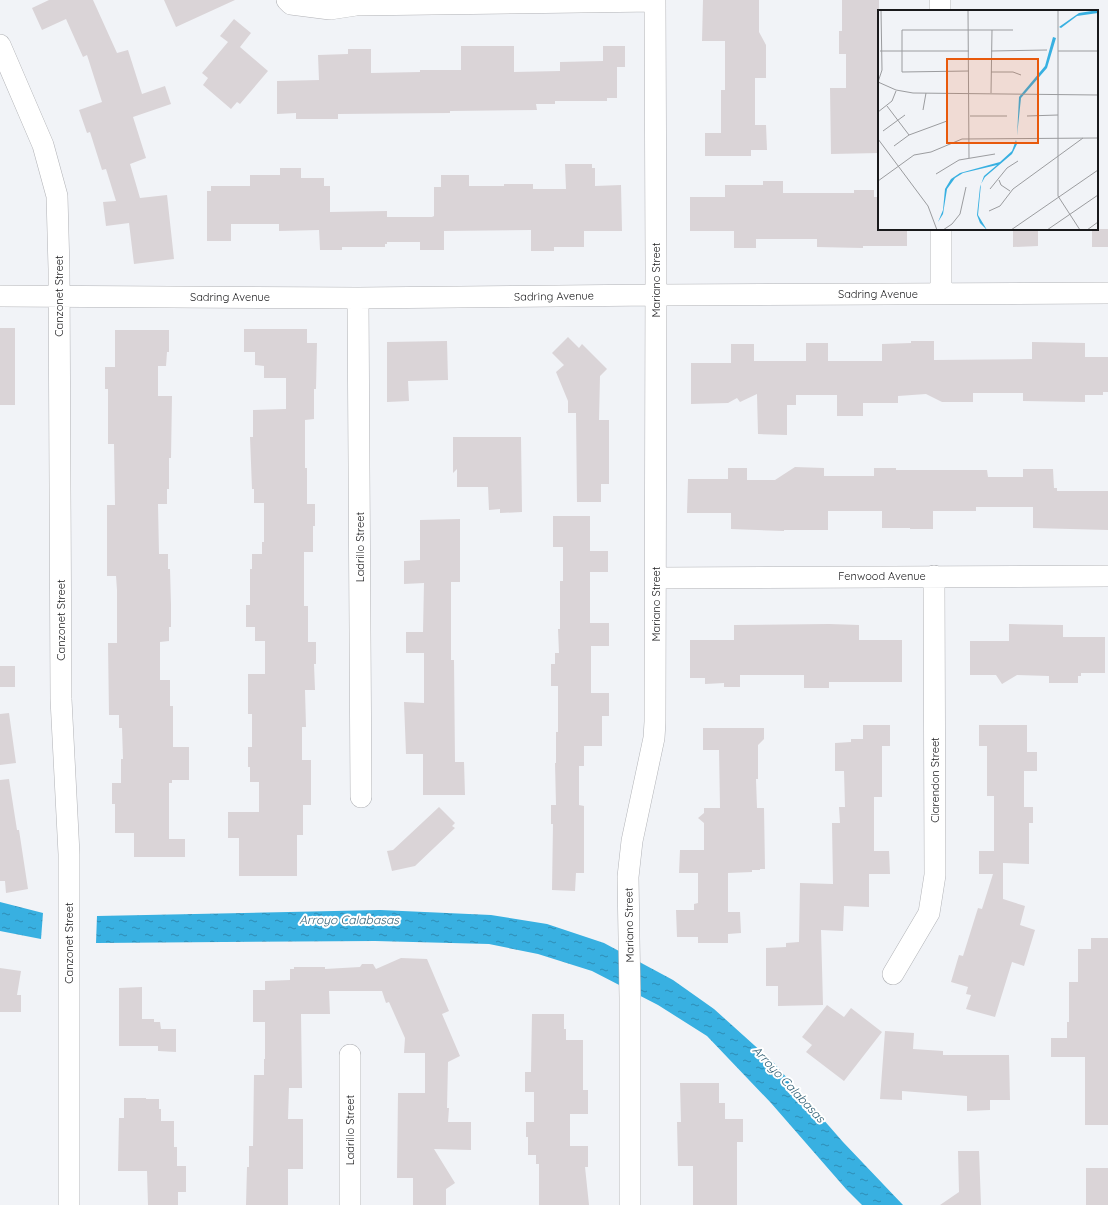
<svg xmlns="http://www.w3.org/2000/svg" width="1108" height="1205" font-family="Quicksand,sans-serif">
	<defs>
		<pattern id="water-ripples" width="26" height="14" patternUnits="userSpaceOnUse"><rect width="26" height="14" fill="#38b0e1"/><path d="M2 4q2-2 4 0t4 0M15 11q2-2 4 0t4 0" fill="none" stroke="#2e8eb6"/></pattern>
	</defs>
	<rect width="100%" height="100%" fill="#f1f3f7"/>
	<path fill="url(#water-ripples)" d="M 0,902 L 43,913 L 41,939 L 0,931 Z
		M 380,910 L 491,915 L 547,924 L 604,943 L 673,980 L 714,1009 L 773,1062 L 843,1142 L 903,1205 L 862,1205 L 846,1189 L 771,1103 L 707,1036 L 658,1005 L 592,971 L 538,954 L 489,944 L 375,941 L 96,943 L 97,916 Z"/>
	<path fill="#dad4d7" d="M 49,0 L 93,0 L 117,53 L 128,50 L 142,94 L 165,86 L 171,104 L 133,117 L 146,158 L 130,164 L 140,198 L 167,195 L 174,259 L 134,264 L 129,223 L 106,226 L 103,202 L 116,201 L 106,169 L 102,170 L 90,132 L 87,133 L 79,110 L 102,102 L 87,55 L 83,57 L 66,19 L 42,30 L 32,8 Z
		M 164,0 L 235,0 L 176,27 Z
		M 703,0 L 759,0 L 759,32 L 766,45 L 766,78 L 755,78 L 755,125 L 766,125 L 767,150 L 751,150 L 751,156 L 705,156 L 705,133 L 721,133 L 721,90 L 725,90 L 725,41 L 702,41 Z
		M 842,0 L 879,0 L 879,153 L 831,154 L 830,88 L 846,88 L 846,54 L 839,54 L 839,31 L 842,31 Z
		M 234,19 L 251,33 L 240,47 L 268,71 L 240,104 L 237,102 L 231,109 L 203,85 L 208,78 L 202,73 L 228,42 L 220,36 Z
		M 461,46 L 514,46 L 514,72 L 560,71 L 560,62 L 603,61 L 603,46 L 625,46 L 625,67 L 617,67 L 617,98 L 607,98 L 607,101 L 555,101 L 555,104 L 536,104 L 537,110 L 450,111 L 450,113 L 338,114 L 338,119 L 296,119 L 296,113 L 277,114 L 277,81 L 319,80 L 318,55 L 348,54 L 348,49 L 371,49 L 371,73 L 420,72 L 420,70 L 461,70 Z
		M 565,164 L 592,164 L 592,168 L 595,168 L 595,186 L 621,185 L 622,231 L 584,231 L 584,247 L 554,247 L 554,251 L 531,251 L 531,230 L 444,231 L 444,250 L 420,250 L 420,242 L 387,242 L 387,244 L 385,244 L 385,247 L 342,247 L 342,250 L 320,250 L 319,230 L 279,231 L 279,224 L 231,224 L 231,241 L 207,241 L 207,191 L 211,191 L 211,186 L 250,186 L 250,175 L 280,175 L 280,168 L 301,168 L 301,178 L 324,178 L 324,186 L 330,186 L 330,212 L 387,211 L 387,217 L 432,217 L 434,216 L 434,187 L 441,187 L 441,175 L 469,175 L 469,186 L 504,186 L 504,184 L 533,184 L 533,189 L 566,189 Z
		M 763,181 L 783,181 L 783,193 L 854,193 L 854,190 L 874,190 L 874,197 L 879,197 L 879,229 L 907,229 L 907,246 L 863,246 L 863,248 L 817,247 L 817,239 L 756,239 L 756,248 L 734,248 L 734,231 L 690,231 L 690,197 L 725,197 L 725,185 L 763,185 Z
		M 1013,229 L 1038,229 L 1038,246 L 1013,247 Z
		M 1092,229 L 1108,229 L 1108,247 L 1092,247 Z
		M 0,328 L 15,328 L 15,405 L 0,405 Z
		M 244,329 L 307,329 L 307,343 L 317,343 L 316,389 L 314,389 L 314,419 L 305,420 L 305,468 L 307,468 L 307,504 L 315,504 L 315,526 L 313,526 L 313,552 L 304,552 L 304,606 L 308,606 L 308,642 L 316,642 L 316,664 L 314,664 L 315,690 L 305,690 L 306,727 L 302,727 L 302,760 L 311,760 L 311,805 L 303,805 L 303,835 L 297,835 L 297,876 L 239,876 L 239,838 L 228,838 L 228,812 L 259,812 L 259,782 L 250,782 L 250,767 L 248,767 L 248,747 L 252,747 L 252,714 L 248,714 L 248,674 L 265,674 L 265,641 L 255,641 L 255,627 L 246,627 L 246,605 L 250,605 L 250,569 L 252,569 L 252,554 L 262,554 L 262,542 L 264,542 L 264,503 L 254,503 L 254,489 L 252,489 L 250,437 L 253,437 L 253,410 L 286,409 L 286,378 L 264,378 L 264,366 L 255,365 L 255,352 L 244,352 Z
		M 115,330 L 169,330 L 169,352 L 167,352 L 166,366 L 158,366 L 158,396 L 172,396 L 171,458 L 169,458 L 169,489 L 167,489 L 167,504 L 158,504 L 159,554 L 168,554 L 168,569 L 170,569 L 171,605 L 171,627 L 169,627 L 169,641 L 160,642 L 160,680 L 170,680 L 170,706 L 173,706 L 173,747 L 189,747 L 189,780 L 172,780 L 172,783 L 169,783 L 169,839 L 185,839 L 185,857 L 134,857 L 134,833 L 115,833 L 115,804 L 112,804 L 112,783 L 121,783 L 121,759 L 123,759 L 122,728 L 119,728 L 119,715 L 109,715 L 108,643 L 117,643 L 117,590 L 116,576 L 107,576 L 107,505 L 115,505 L 114,444 L 108,444 L 108,389 L 105,389 L 105,367 L 115,367 Z
		M 568,337 L 579,348 L 582,344 L 607,369 L 600,376 L 599,420 L 609,420 L 609,484 L 601,484 L 601,502 L 577,502 L 576,413 L 568,413 L 568,401 L 556,372 L 564,365 L 552,353 Z
		M 447,341 L 448,380 L 408,381 L 409,401 L 387,402 L 387,342 Z
		M 911,341 L 934,341 L 934,360 L 1032,359 L 1032,342 L 1085,343 L 1085,357 L 1108,357 L 1108,392 L 1103,392 L 1103,395 L 1085,395 L 1085,402 L 1023,401 L 1023,393 L 973,393 L 973,402 L 942,402 L 926,394 L 898,396 L 898,403 L 863,403 L 863,416 L 837,416 L 837,395 L 796,395 L 796,405 L 787,405 L 787,435 L 758,434 L 757,394 L 740,402 L 737,398 L 728,403 L 691,404 L 691,363 L 731,363 L 731,344 L 754,344 L 754,361 L 806,361 L 806,343 L 828,343 L 828,361 L 882,361 L 882,344 L 911,343 Z
		M 453,437 L 521,437 L 522,512 L 500,513 L 500,509 L 489,510 L 488,487 L 457,487 L 457,469 L 453,473 Z
		M 795,467 L 824,468 L 824,476 L 874,476 L 874,468 L 896,468 L 896,470 L 987,470 L 988,477 L 1023,477 L 1023,469 L 1053,469 L 1054,488 L 1057,488 L 1057,491 L 1108,491 L 1108,530 L 1033,528 L 1033,507 L 976,507 L 976,511 L 933,511 L 933,529 L 910,529 L 910,528 L 882,528 L 882,511 L 828,511 L 828,530 L 784,530 L 784,531 L 731,529 L 731,513 L 687,513 L 688,479 L 728,479 L 728,468 L 747,468 L 747,480 L 775,480 Z
		M 553,516 L 590,516 L 590,551 L 608,551 L 608,572 L 590,572 L 590,623 L 609,623 L 609,646 L 591,646 L 591,693 L 609,693 L 609,716 L 602,716 L 602,746 L 584,746 L 584,766 L 579,766 L 579,805 L 584,806 L 584,873 L 576,873 L 575,891 L 552,890 L 553,824 L 551,824 L 551,805 L 556,805 L 555,763 L 556,763 L 556,732 L 558,732 L 558,686 L 551,686 L 551,664 L 555,664 L 555,653 L 559,653 L 558,629 L 560,629 L 560,581 L 563,581 L 563,547 L 553,547 Z
		M 460,519 L 460,582 L 451,582 L 451,660 L 454,660 L 455,762 L 464,762 L 465,795 L 423,795 L 423,754 L 406,754 L 404,702 L 424,703 L 424,653 L 406,653 L 406,632 L 423,632 L 424,583 L 404,584 L 404,561 L 420,560 L 420,520 Z
		M 829,624 L 859,625 L 859,640 L 902,640 L 902,682 L 829,682 L 829,688 L 804,688 L 804,675 L 740,675 L 740,687 L 724,687 L 724,683 L 705,684 L 705,678 L 690,678 L 690,640 L 734,640 L 734,625 Z
		M 1009,624 L 1063,625 L 1063,637 L 1105,637 L 1105,673 L 1081,673 L 1081,676 L 1078,676 L 1078,683 L 1049,683 L 1049,676 L 1017,675 L 1002,684 L 996,675 L 970,675 L 970,641 L 1009,641 Z
		M 0,666 L 15,666 L 15,687 L 0,687 Z
		M 9,713 L 16,763 L 0,765 L 0,714 Z
		M 863,725 L 890,725 L 890,746 L 882,746 L 882,797 L 874,797 L 874,851 L 889,851 L 890,874 L 869,874 L 869,907 L 844,906 L 843,931 L 821,930 L 823,1005 L 778,1006 L 778,986 L 766,986 L 766,948 L 786,947 L 786,943 L 799,942 L 800,883 L 833,884 L 832,823 L 840,823 L 839,807 L 845,807 L 844,771 L 835,771 L 835,743 L 851,742 L 851,739 L 863,739 Z
		M 979,725 L 1027,725 L 1027,752 L 1037,752 L 1037,771 L 1024,771 L 1024,807 L 1033,807 L 1033,823 L 1029,823 L 1029,864 L 1003,863 L 1003,899 L 1025,906 L 1020,925 L 1035,930 L 1024,966 L 1012,962 L 995,1017 L 966,1009 L 971,995 L 966,994 L 968,987 L 951,982 L 959,955 L 963,956 L 978,908 L 982,909 L 993,874 L 979,874 L 979,851 L 994,851 L 994,796 L 987,796 L 987,746 L 979,746 Z
		M 703,728 L 764,728 L 764,739 L 758,745 L 758,779 L 756,779 L 757,808 L 764,808 L 765,869 L 760,869 L 760,870 L 752,870 L 752,872 L 728,873 L 728,912 L 740,912 L 741,933 L 728,934 L 728,943 L 698,943 L 698,937 L 677,937 L 676,910 L 694,910 L 694,904 L 698,903 L 698,873 L 679,873 L 680,850 L 704,850 L 704,823 L 698,818 L 704,813 L 704,808 L 720,808 L 719,750 L 703,750 Z
		M 9,779 L 17,830 L 19,830 L 28,889 L 6,893 L 5,881 L 0,881 L 0,780 Z
		M 439,807 L 455,823 L 452,826 L 455,828 L 415,866 L 392,871 L 387,851 L 393,850 Z
		M 1091,938 L 1108,938 L 1108,1125 L 1085,1125 L 1085,1057 L 1051,1057 L 1051,1038 L 1067,1038 L 1067,1022 L 1069,1022 L 1069,982 L 1078,982 L 1078,949 L 1091,949 Z
		M 401,958 L 427,959 L 449,1011 L 442,1014 L 460,1056 L 448,1062 L 447,1108 L 449,1108 L 448,1122 L 471,1122 L 471,1150 L 434,1149 L 455,1183 L 446,1189 L 446,1205 L 413,1205 L 413,1178 L 397,1178 L 398,1093 L 425,1093 L 425,1053 L 404,1053 L 405,1038 L 389,1002 L 386,1003 L 382,991 L 329,991 L 330,1014 L 301,1014 L 302,1088 L 289,1088 L 288,1119 L 303,1119 L 303,1169 L 288,1169 L 288,1205 L 246,1205 L 247,1167 L 249,1167 L 249,1146 L 253,1146 L 254,1075 L 264,1075 L 264,1059 L 265,1059 L 265,1022 L 253,1022 L 253,990 L 265,990 L 265,981 L 290,980 L 290,969 L 294,969 L 294,967 L 325,967 L 325,969 L 360,967 L 362,964 L 373,964 L 376,969 Z
		M 0,968 L 21,971 L 17,995 L 21,995 L 21,1012 L 0,1012 Z
		M 142,987 L 142,1019 L 154,1019 L 154,1022 L 160,1022 L 161,1029 L 176,1029 L 176,1052 L 158,1051 L 158,1046 L 119,1046 L 119,988 Z
		M 827,1005 L 844,1017 L 851,1008 L 882,1032 L 844,1081 L 806,1052 L 812,1045 L 802,1037 Z
		M 532,1014 L 564,1014 L 564,1029 L 566,1029 L 566,1040 L 583,1040 L 583,1090 L 588,1090 L 588,1114 L 570,1114 L 570,1146 L 588,1146 L 588,1167 L 585,1167 L 589,1205 L 539,1205 L 539,1164 L 536,1164 L 536,1155 L 528,1155 L 528,1137 L 526,1137 L 526,1122 L 534,1122 L 534,1092 L 525,1092 L 525,1072 L 531,1072 Z
		M 885,1031 L 914,1033 L 913,1049 L 943,1051 L 943,1055 L 1009,1055 L 1010,1100 L 990,1100 L 990,1110 L 967,1111 L 967,1096 L 902,1091 L 902,1100 L 880,1099 Z
		M 680,1083 L 719,1083 L 719,1103 L 725,1103 L 725,1119 L 743,1119 L 743,1142 L 737,1142 L 737,1205 L 693,1205 L 693,1166 L 678,1166 L 677,1122 L 681,1122 Z
		M 124,1098 L 146,1098 L 146,1099 L 159,1099 L 159,1109 L 161,1109 L 161,1121 L 174,1121 L 174,1147 L 177,1147 L 177,1166 L 186,1166 L 186,1192 L 178,1192 L 178,1205 L 148,1205 L 147,1171 L 118,1171 L 119,1118 L 124,1118 Z
		M 958,1151 L 979,1151 L 981,1205 L 940,1205 L 959,1192 Z
		M 1086,1168 L 1108,1168 L 1108,1205 L 1086,1205 Z"/>
	<g fill="none" stroke-linecap="round" stroke-linejoin="round">
		<defs>
			<path id="minor" d="M 287,0 L 291,4 L 330,9 L 356,5 L 655,1
				M 940,0 L 940,11
				M 0,45 L 43,145 L 57,196 L 59,269 L 61,699 L 69,854 L 69,1205
				M 941,229 L 941,294
				M 0,296 L 358,298 L 656,295 L 1108,293
				M 358,298 L 361,797
				M 656,578 L 1108,576
				M 893,974 L 929,913 L 935,875 L 934,576
				M 350,1055 L 350,1205
				M 630,1205 L 630,998 L 628,877 L 632,841 L 654,738 L 655,722 L 656,265 L 655,0"/>
		</defs>
		<use href="#minor" stroke="#b1b2b6" stroke-width="22"/>
		<use href="#minor" stroke="#fff" stroke-width="21"/>
	</g>
	<g text-anchor="middle" dominant-baseline="central" stroke-width="4" stroke-linejoin="round" paint-order="stroke">
		<g font-size="11" fill="#19191b" stroke="#fff">
			<text transform="translate(656 280) rotate(-90)">Mariano Street</text>
			<text x="878" y="294">Sadring Avenue</text>
			<text transform="translate(59 296) rotate(-90)">Canzonet Street</text>
			<text transform="translate(554 296) rotate(-1)">Sadring Avenue</text>
			<text x="230" y="297">Sadring Avenue</text>
			<text transform="translate(360 547) rotate(-90)">Ladrillo Street</text>
			<text x="882" y="576">Fenwood Avenue</text>
			<text transform="translate(656 604) rotate(-90)">Mariano Street</text>
			<text transform="translate(61 620) rotate(-90)">Canzonet Street</text>
			<text transform="translate(935 780) rotate(-90)">Clarendon Street</text>
			<text transform="translate(629 925) rotate(-91)">Mariano Street</text>
			<text transform="translate(69 943) rotate(-90)">Canzonet Street</text>
			<text transform="translate(350 1130) rotate(-90)">Ladrillo Street</text>
		</g>
		<g font-size="12" font-style="italic" fill="#2f5e73" stroke="#fff">
			<text x="349" y="919">Arroyo Calabasas</text>
			<text transform="translate(789 1084) rotate(47)">Arroyo Calabasas</text>
		</g>
	</g>
	<g transform="translate(878 10)">
		<rect width="220" height="220" fill="#f1f3f7"/>
		<path d="M 220,0 L 220,3 L 199,6 L 183,18 L 181,17 L 201,3 ZM 175,27 L 178,28 L 169,58 L 143,88 L 139,126 L 141,87 L 167,56 ZM 138,130 L 139,134 L 134,144 L 107,167 L 103,174 L 100,205 L 109,220 L 102,213 L 99,205 L 102,177 L 106,166 L 119,155 L 85,163 L 77,168 L 69,179 L 65,204 L 60,212 L 65,200 L 67,179 L 73,169 L 82,163 L 122,152 L 134,141 Z" fill="#38b0e1"/>
		<path fill="none" stroke="#9b9c9f" stroke-width="1" d="M 90,0 L 91,148M 180,0 L 180,186 L 202,220M 2,41 L 91,41M 113,41 L 169,40M 180,41 L 220,41M 91,61 L 24,62 L 24,20 L 135,20M 113,62 L 135,62 L 143,65M 0,72 L 18,80 L 35,83 L 220,85M 0,72 L 4,60 L 3,0M 113,83 L 114,20M 9,96 L 31,125M 45,100 L 48,83M 0,102 L 14,91 L 18,81M 92,106 L 129,106M 149,106 L 180,105M 5,121 L 27,105M 0,129 L 50,196 L 59,220M 16,136 L 31,125 L 69,111 L 69,83M 58,164 L 81,150 L 117,144M 121,170 L 123,175 L 132,181M 0,171 L 36,145 L 53,142 L 84,129 L 220,128M 112,179 L 129,158 L 140,151M 111,201 L 122,196 L 135,179 L 205,128M 65,220 L 74,214 L 82,204 L 88,177M 133,220 L 220,160M 169,220 L 220,185M 209,220 L 220,212"/>
		<path fill="#e8590c" fill-opacity="0.15" stroke="#e8590c" stroke-width="2" d="M 69,49 L 160,49 L 160,133 L 69,133 Z"/>
		<rect width="220" height="220" fill="none" stroke="#19191b" stroke-width="2"/>
	</g>
</svg>
